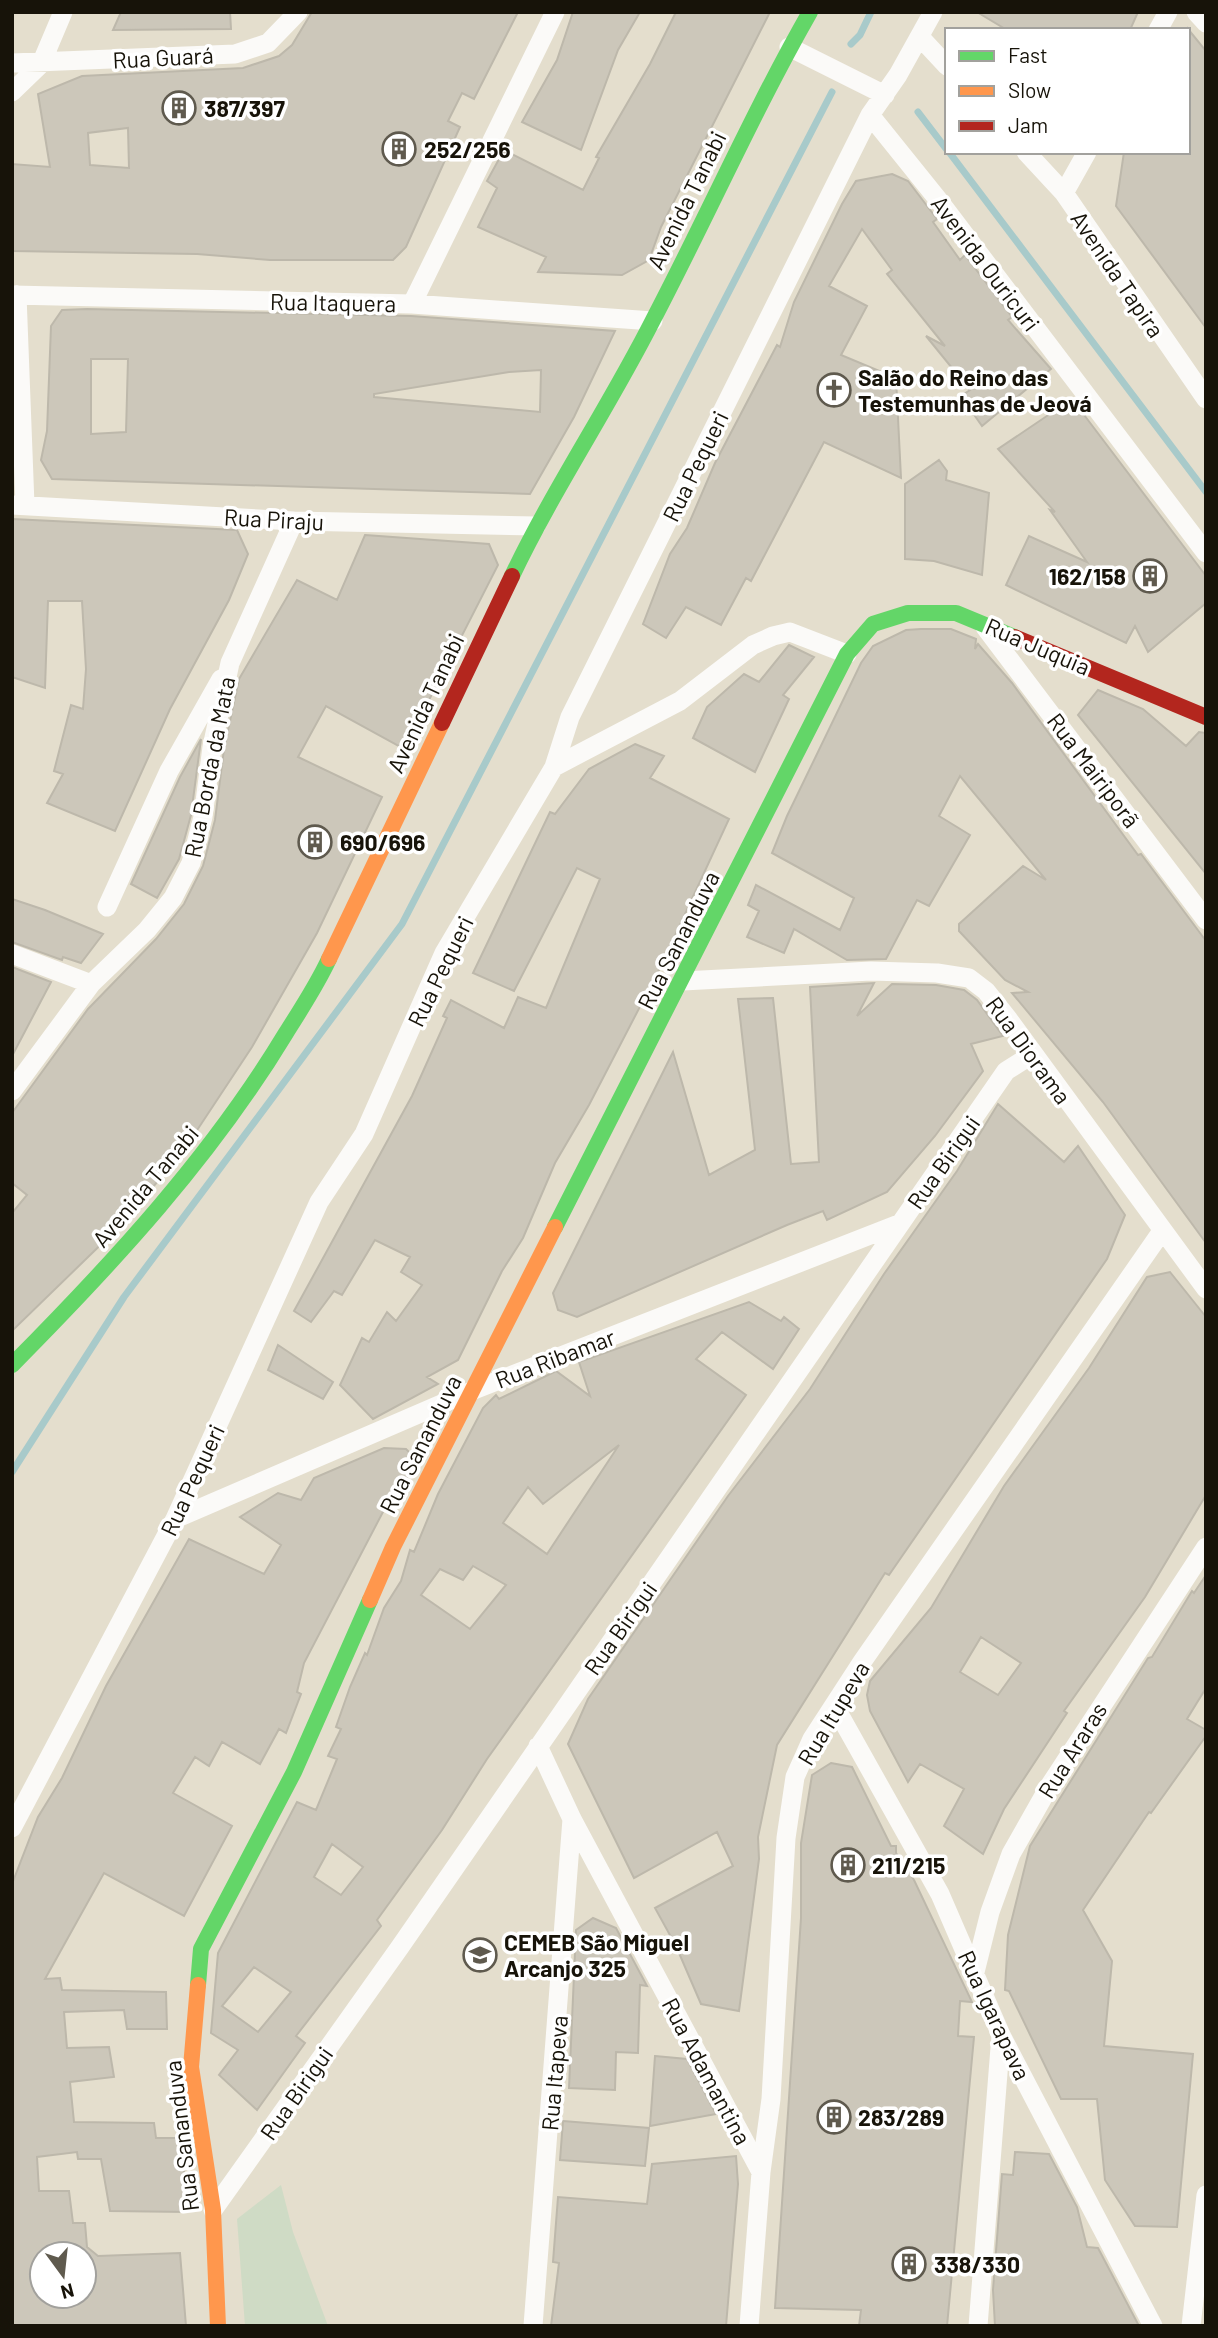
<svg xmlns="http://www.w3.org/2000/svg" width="1218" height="2338" font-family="Barlow,sans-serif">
	<rect width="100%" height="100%" fill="#e4decd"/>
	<path fill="#cfdbc5" d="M 281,2185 L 293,2232 L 328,2326 L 245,2326 L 237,2219 Z"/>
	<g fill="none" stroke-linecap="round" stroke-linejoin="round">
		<path stroke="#a8caca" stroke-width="7" d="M 851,44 L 860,35 L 871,12
			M 918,112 L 947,150
			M 949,152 L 1206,492
			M 12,1472 L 124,1297 L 402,924 L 832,92"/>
	</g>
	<path fill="#ccc7ba" stroke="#bdb8ab" stroke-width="2" fill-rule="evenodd" d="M 121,12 L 230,12 L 231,29 L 113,30 Z
		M 312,12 L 518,12 L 474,99 L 462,93 L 448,121 L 460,127 L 406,247 L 393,260 L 270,260 L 197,254 L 12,251 L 12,164 L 50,167 L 38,94 L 82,76 L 243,68 L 279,56 L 292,45 ZM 128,128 L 129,168 L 90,165 L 88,133 Z
		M 573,12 L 640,12 L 618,50 L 581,150 L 522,122 L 557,60 Z
		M 676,12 L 770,12 L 661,227 L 649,260 L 622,275 L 538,272 L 546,257 L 478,227 L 497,188 L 487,181 L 504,150 L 583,190 L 599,158 L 596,157 L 650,64 Z
		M 977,12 L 1138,12 L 1130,30 L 1007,30 Z
		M 1188,29 L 1206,51 L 1206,328 L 1116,206 L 1124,152 L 1188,152 Z
		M 892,174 L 908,181 L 937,219 L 933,222 L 960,260 L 965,255 L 1012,317 L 1008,320 L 1051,369 L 982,426 L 961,396 L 970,390 L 926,336 L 945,346 L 887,274 L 892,270 L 862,229 L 829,286 L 867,306 L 841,355 L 896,378 L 901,478 L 824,442 L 751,581 L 746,578 L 721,625 L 686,607 L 666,638 L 643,624 L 670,554 L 687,528 L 715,463 L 777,345 L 780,347 L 794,302 L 842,204 L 856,181 Z
		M 87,309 L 411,316 L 615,331 L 574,417 L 530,494 L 52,479 L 41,460 L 47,431 L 51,326 L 62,310 ZM 91,359 L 128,359 L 126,432 L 91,434 ZM 541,370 L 540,412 L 374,397 L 374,394 L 509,372 Z
		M 1072,399 L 1206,576 L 1206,603 L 1148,652 L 1135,626 L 1126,643 L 1006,585 L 1029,536 L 1087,562 L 1050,510 L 1055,512 L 998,449 Z
		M 939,460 L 947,471 L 946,480 L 989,493 L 982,575 L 934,561 L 905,559 L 905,484 Z
		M 12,519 L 237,530 L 248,554 L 229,600 L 170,709 L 115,831 L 47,803 L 63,774 L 54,771 L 71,705 L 83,709 L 86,669 L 82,601 L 48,601 L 45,688 L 12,677 Z
		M 365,535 L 489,544 L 498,565 L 404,749 L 326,706 L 298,757 L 382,797 L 317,933 L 252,1047 L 184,1150 L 122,1224 L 12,1331 L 12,1213 L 27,1195 L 12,1183 L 12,1113 L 88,1009 L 156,939 L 184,904 L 203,866 L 215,820 L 224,749 L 239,679 L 297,580 L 337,600 Z
		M 921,629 L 951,629 L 976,639 L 975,649 L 978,644 L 1012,683 L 1138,855 L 1141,854 L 1206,941 L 1206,1243 L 1103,1102 L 1012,993 L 1028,992 L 1005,980 L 959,931 L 959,924 L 1023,866 L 1046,880 L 960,776 L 939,816 L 970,835 L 929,906 L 917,900 L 886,959 L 847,960 L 794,929 L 784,953 L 747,937 L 759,911 L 748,905 L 756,885 L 840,930 L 854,898 L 772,853 L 787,816 L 861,663 L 873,646 L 906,630 Z
		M 789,645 L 814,657 L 783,695 L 789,699 L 755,772 L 693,738 L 707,707 L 744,674 L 759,682 Z
		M 1098,690 L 1143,709 L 1186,746 L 1199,732 L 1206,733 L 1206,874 L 1078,715 Z
		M 201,739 L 191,815 L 179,859 L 157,898 L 131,884 L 180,777 Z
		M 635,744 L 664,756 L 650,778 L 729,819 L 660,968 L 589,1105 L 555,1163 L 523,1238 L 502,1271 L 458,1360 L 427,1377 L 438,1384 L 373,1419 L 340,1385 L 362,1338 L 369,1342 L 387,1312 L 396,1321 L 422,1285 L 401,1272 L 410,1257 L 375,1240 L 342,1295 L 334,1291 L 311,1322 L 294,1311 L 412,1096 L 447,1018 L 443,1016 L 451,1000 L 504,1028 L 518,997 L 546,1008 L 600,879 L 577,868 L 514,991 L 473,973 L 550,812 L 555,814 L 589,769 Z
		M 12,899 L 45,910 L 103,934 L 81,963 L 63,957 L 62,960 L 12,942 Z
		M 12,967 L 51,982 L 12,1056 Z
		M 874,983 L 857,1016 L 892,984 L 936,985 L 964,990 L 977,1000 L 1003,1036 L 971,1044 L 983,1071 L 935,1136 L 887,1192 L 827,1220 L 823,1211 L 787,1225 L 577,1317 L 558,1310 L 553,1293 L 673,1052 L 709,1175 L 755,1150 L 738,999 L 773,998 L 791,1164 L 819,1162 L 810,987 Z
		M 998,1104 L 1064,1162 L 1078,1146 L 1125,1215 L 1107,1259 L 889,1575 L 885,1573 L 777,1745 L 758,1837 L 759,1859 L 739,2011 L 701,2004 L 676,1946 L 655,1908 L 733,1866 L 717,1832 L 634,1878 L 568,1744 L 588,1699 L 728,1496 L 810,1389 L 884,1274 L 957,1171 Z
		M 1170,1272 L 1206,1317 L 1206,1495 L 1145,1597 L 1064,1711 L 1067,1713 L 1004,1809 L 983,1854 L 944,1826 L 964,1789 L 920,1764 L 908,1782 L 870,1711 L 867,1695 L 870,1681 L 931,1608 L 1004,1486 L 1089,1368 L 1147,1277 ZM 981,1637 L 1021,1663 L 998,1695 L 960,1672 Z
		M 749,1302 L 781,1321 L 784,1317 L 799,1329 L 773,1369 L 722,1332 L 696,1359 L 746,1395 L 487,1759 L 442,1830 L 377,1920 L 381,1926 L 296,2036 L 305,2043 L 257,2110 L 219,2075 L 238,2050 L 211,2033 L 218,1953 L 297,1802 L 316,1810 L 337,1759 L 328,1756 L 341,1729 L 336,1727 L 350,1687 L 365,1653 L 367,1655 L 384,1608 L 401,1581 L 410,1550 L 414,1552 L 438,1494 L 483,1408 L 496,1395 L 499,1399 L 556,1371 L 590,1396 L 579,1362 ZM 619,1445 L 547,1554 L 503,1523 L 528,1487 L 543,1504 ZM 473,1566 L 506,1585 L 470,1629 L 421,1595 L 440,1569 L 463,1580 ZM 332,1844 L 363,1867 L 341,1895 L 314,1877 ZM 254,1967 L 291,1992 L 258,2032 L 222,2006 Z
		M 278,1345 L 333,1382 L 323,1399 L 268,1370 Z
		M 384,1448 L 406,1449 L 416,1459 L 402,1490 L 396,1487 L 304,1663 L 297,1692 L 301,1694 L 286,1733 L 279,1729 L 260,1764 L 222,1742 L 209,1766 L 195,1757 L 173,1793 L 232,1826 L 184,1916 L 104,1873 L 45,1979 L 60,1978 L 62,1990 L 166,1992 L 167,2029 L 127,2029 L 124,2010 L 64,2012 L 67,2048 L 109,2047 L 114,2077 L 70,2082 L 74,2122 L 154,2123 L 156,2138 L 185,2138 L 188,2159 L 183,2159 L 187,2212 L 110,2211 L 101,2159 L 78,2159 L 77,2152 L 37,2157 L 39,2191 L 69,2191 L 73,2223 L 85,2223 L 87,2247 L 98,2256 L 180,2253 L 186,2326 L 12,2326 L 12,1884 L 38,1817 L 62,1778 L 106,1686 L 189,1539 L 264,1574 L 281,1545 L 240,1517 L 278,1493 L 301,1500 L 314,1478 ZM 42,2254 L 84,2254 L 84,2296 L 42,2296 Z
		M 1206,1575 L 1206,1688 L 1187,1719 L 1206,1730 L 1206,1736 L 1151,1813 L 1149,1812 L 1083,1910 L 1112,1961 L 1104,2046 L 1193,2054 L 1177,2227 L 1135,2226 L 1105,2180 L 1097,2099 L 1061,2099 L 1009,1991 L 1005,1990 L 1008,1935 L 1030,1846 L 1148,1658 L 1152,1657 L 1192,1591 L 1194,1593 Z
		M 831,1763 L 852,1767 L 891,1846 L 896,1846 L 896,1853 L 914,1880 L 972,2002 L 960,2001 L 958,2036 L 974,2037 L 947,2326 L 859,2326 L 861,2310 L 775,2308 L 801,1918 L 801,1843 L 812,1775 Z
		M 593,1918 L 616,1928 L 647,1986 L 640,1985 L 638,2053 L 616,2052 L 615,2090 L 569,2088 L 576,1930 Z
		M 655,2056 L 687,2059 L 716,2114 L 650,2126 Z
		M 563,2121 L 649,2128 L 645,2166 L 560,2160 Z
		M 1015,2152 L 1049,2154 L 1077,2207 L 1087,2247 L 1098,2248 L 1139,2326 L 995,2326 L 993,2290 L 1002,2174 L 1013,2175 Z
		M 736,2156 L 738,2184 L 726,2326 L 551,2326 L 559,2263 L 553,2262 L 558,2197 L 647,2204 L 652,2164 Z"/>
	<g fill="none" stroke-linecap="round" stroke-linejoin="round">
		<path stroke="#fbfaf8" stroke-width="19" d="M 1196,12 L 1206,23
			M 1158,30 L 1168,12
			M 920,37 L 947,66
			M 789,47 L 885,95
			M 12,63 L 235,54 L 268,43 L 298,12
			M 12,92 L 41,64 L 63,12
			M 870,115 L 940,202 L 1206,553
			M 1026,152 L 1064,193 L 1206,399
			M 1064,193 L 1087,152
			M 12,295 L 412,304 L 653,321
			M 17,295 L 25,505
			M 412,304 L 555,12
			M 12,505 L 294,521 L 536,526
			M 985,627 L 1206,920
			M 554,767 L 680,701 L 753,645 L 773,636 L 790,632 L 847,654
			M 107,907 L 169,771 L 221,679
			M 12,954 L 91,984
			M 683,981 L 871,971 L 937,973 L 969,978 L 986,991 L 1009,1020 L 1206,1289
			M 12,1091 L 91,984 L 147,930 L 173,898 L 191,863 L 203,817 L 212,747 L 230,663 L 294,521
			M 175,1519 L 474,1390 L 901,1223
			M 834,1705 L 940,1894 L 1001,2035 L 1153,2326
			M 538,1746 L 572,1819 L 761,2172
			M 12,1828 L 175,1519 L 319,1202 L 364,1134 L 444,953 L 554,767 L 570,717 L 870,115 L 898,75 L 933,12
			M 975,1972 L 990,1912 L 1011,1854 L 1050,1785 L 1206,1547
			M 213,2210 L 400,1947 L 1006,1071 L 1033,1054
			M 533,2326 L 572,1819
			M 749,2326 L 761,2172 L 771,2099 L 786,1838 L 795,1777 L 812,1739 L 862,1662 L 1162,1231
			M 978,2326 L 1001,2035
			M 1191,2326 L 1206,2195"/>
		<path stroke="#63d668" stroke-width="16" d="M 512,576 C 554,488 609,407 653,320 C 707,217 753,112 810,12
			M 555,1227 L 847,654 L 873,624 L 908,613 L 956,613 L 1014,637
			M 12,1365 C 114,1262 211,1157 286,1033 C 301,1009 317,985 329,959
			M 198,1985 L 201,1949 L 294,1772 L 370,1600"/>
		<path stroke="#ff974d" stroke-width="16" d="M 329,959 L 442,723
			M 370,1600 L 393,1547 L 555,1227
			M 198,1985 L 191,2067 L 213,2210 L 218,2326"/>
		<path stroke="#b3261e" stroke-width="16" d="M 1014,637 L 1206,717
			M 442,723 L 512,576"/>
	</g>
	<defs>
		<symbol id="building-ring" viewBox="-11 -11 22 22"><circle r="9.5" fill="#fff" stroke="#5f5a4e" stroke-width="1.5"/><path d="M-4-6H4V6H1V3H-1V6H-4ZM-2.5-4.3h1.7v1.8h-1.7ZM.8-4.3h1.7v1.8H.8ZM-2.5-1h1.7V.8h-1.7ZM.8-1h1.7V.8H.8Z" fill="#5f5a4e"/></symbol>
		<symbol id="church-ring" viewBox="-11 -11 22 22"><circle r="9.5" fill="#fff" stroke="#5f5a4e" stroke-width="1.5"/><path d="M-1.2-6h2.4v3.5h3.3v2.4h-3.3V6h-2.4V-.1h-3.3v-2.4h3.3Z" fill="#5f5a4e"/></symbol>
		<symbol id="school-ring" viewBox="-11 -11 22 22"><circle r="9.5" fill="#fff" stroke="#5f5a4e" stroke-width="1.5"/><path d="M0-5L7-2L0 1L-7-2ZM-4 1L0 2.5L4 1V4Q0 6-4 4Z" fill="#5f5a4e"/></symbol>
	</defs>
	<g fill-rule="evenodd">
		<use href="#building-ring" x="160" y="89" width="38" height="38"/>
		<use href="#building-ring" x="380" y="130" width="38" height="38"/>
		<use href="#church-ring" x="815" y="371" width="38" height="38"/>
		<use href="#building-ring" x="1131" y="557" width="38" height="38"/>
		<use href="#building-ring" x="296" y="823" width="38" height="38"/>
		<use href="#building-ring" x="829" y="1846" width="38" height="38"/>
		<use href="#school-ring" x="461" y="1936" width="38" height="38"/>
		<use href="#building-ring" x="815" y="2098" width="38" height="38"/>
		<use href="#building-ring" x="890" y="2245" width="38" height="38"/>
	</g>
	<g text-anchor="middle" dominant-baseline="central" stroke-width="7" stroke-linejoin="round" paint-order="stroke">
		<g font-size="23" fill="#171309" stroke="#fff">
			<text transform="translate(163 57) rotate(-3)">Rua Guará</text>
			<text transform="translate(686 200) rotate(-64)">Avenida Tanabi</text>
			<text transform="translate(986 263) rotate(53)">Avenida Ouricuri</text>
			<text transform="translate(1118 274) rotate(56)">Avenida Tapira</text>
			<text transform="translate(333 302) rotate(1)">Rua Itaquera</text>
			<text transform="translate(695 466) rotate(-64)">Rua Pequeri</text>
			<text transform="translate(274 519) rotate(3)">Rua Piraju</text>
			<text transform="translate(1038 646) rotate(23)">Rua Juquia</text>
			<text transform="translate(425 703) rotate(-65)">Avenida Tanabi</text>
			<text transform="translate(209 767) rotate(-79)">Rua Borda da Mata</text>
			<text transform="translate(1094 770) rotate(53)">Rua Mairiporã</text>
			<text transform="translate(678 940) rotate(-63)">Rua Sananduva</text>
			<text transform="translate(440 971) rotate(-64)">Rua Pequeri</text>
			<text transform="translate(1029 1050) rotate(54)">Rua Diorama</text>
			<text transform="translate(943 1162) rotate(-55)">Rua Birigui</text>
			<text transform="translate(145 1186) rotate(-50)">Avenida Tanabi</text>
			<text transform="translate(555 1358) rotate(-21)">Rua Ribamar</text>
			<text transform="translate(420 1444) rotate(-63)">Rua Sananduva</text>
			<text transform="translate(192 1480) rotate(-65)">Rua Pequeri</text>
			<text transform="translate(620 1628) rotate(-55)">Rua Birigui</text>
			<text transform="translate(833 1713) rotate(-59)">Rua Itupeva</text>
			<text transform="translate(1072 1750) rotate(-58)">Rua Araras</text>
			<text transform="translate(995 2015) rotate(65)">Rua Igarapava</text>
			<text transform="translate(707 2071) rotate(62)">Rua Adamantina</text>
			<text transform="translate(554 2073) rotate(-85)">Rua Itapeva</text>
			<text transform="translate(296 2093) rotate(-55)">Rua Birigui</text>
			<text transform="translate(181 2136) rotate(-97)">Rua Sananduva</text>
		</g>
		<g font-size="23" font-weight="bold" fill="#171309" stroke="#fff" text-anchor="start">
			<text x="204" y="108">387/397</text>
			<text x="424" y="149">252/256</text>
			<text x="858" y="377">Salão do Reino das<tspan x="858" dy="26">Testemunhas de Jeová</tspan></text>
			<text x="1126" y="576" text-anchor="end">162/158</text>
			<text x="340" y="842">690/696</text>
			<text x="872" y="1865">211/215</text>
			<text x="504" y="1942">CEMEB São Miguel<tspan x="504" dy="26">Arcanjo 325</tspan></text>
			<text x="858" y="2117">283/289</text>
			<text x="934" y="2264">338/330</text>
		</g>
	</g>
	<rect width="1218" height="2338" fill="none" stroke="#171309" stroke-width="28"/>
	<rect x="945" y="28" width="245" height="126" fill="#ffffff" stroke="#a2a19d" stroke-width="2"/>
	<rect x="959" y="51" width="35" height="10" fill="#63d668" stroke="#a2a19d" stroke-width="2"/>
	<text x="1008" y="63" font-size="21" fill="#171309">Fast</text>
	<rect x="959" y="86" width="35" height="10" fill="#ff974d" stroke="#a2a19d" stroke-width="2"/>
	<text x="1008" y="98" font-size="21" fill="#171309">Slow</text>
	<rect x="959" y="121" width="35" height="10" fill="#b3261e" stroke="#a2a19d" stroke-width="2"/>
	<text x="1008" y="133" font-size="21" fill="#171309">Jam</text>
	<g transform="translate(63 2275) rotate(165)"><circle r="33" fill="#ffffff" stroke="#a2a19d" stroke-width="2"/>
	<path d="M0-5L12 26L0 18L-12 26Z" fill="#5f5a4e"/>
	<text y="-10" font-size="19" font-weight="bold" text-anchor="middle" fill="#171309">N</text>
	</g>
</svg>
